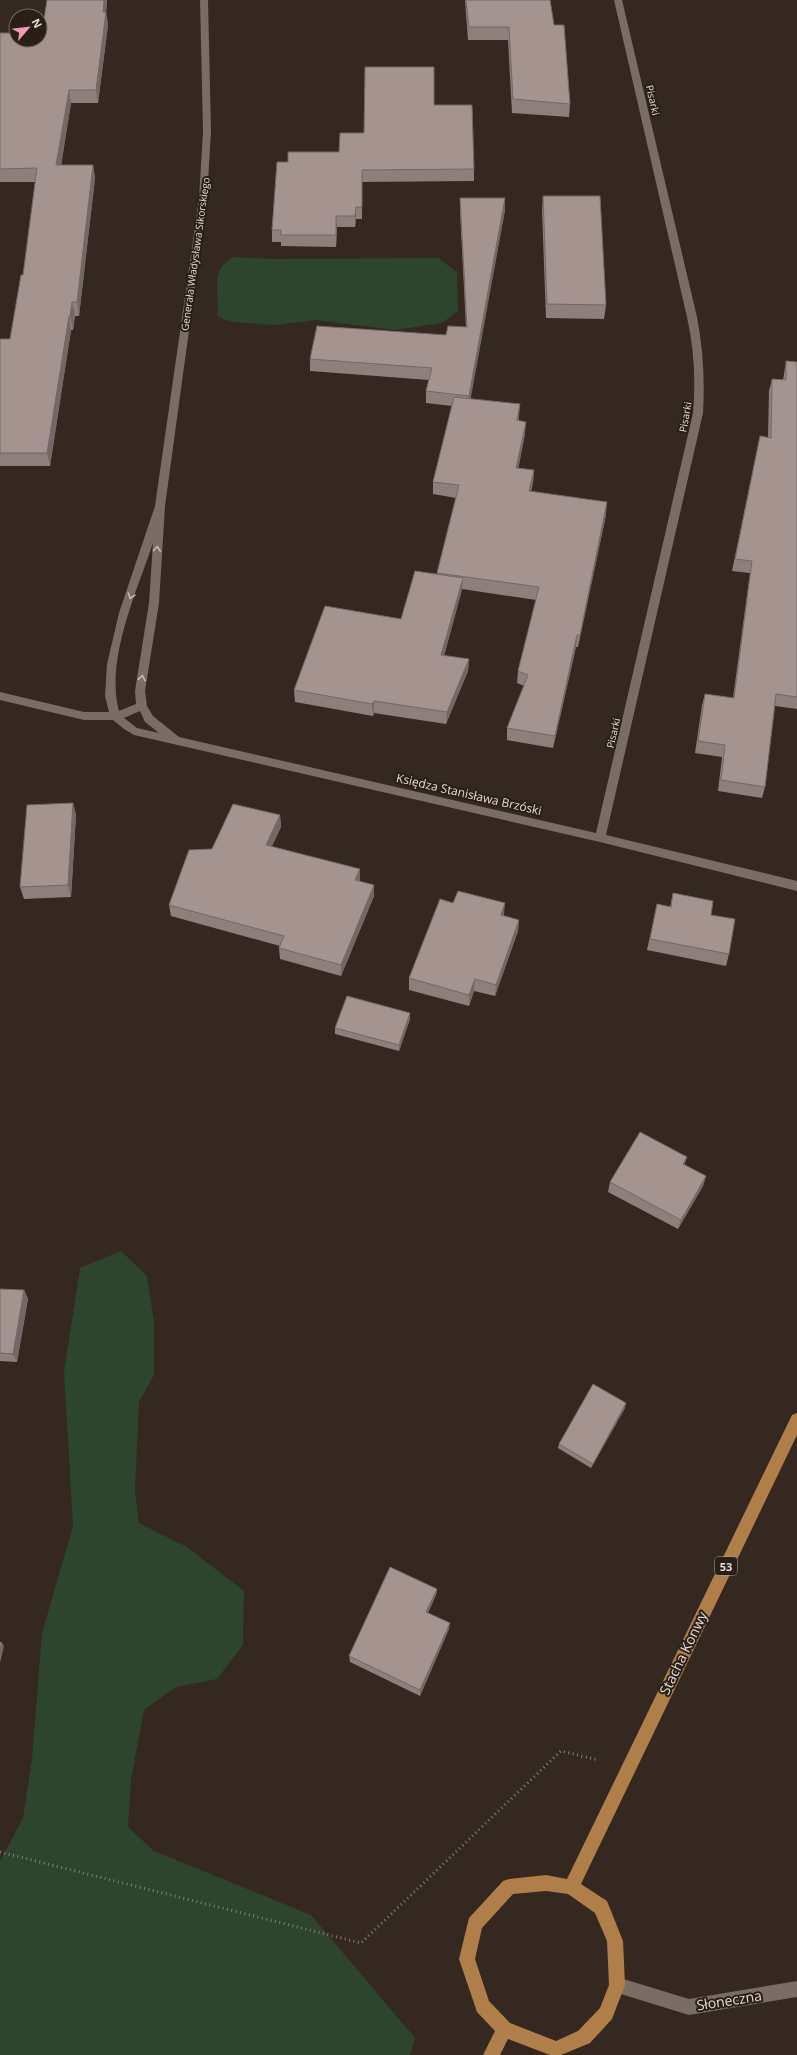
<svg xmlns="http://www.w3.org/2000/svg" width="797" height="2055" font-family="'Open Sans',sans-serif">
	<rect width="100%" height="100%" fill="#342821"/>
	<path fill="#2d442d" d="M 233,257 L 271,259 L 438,258 L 457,272 L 458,311 L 442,323 L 395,330 L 315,320 L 277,325 L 231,322 L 217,316 C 220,301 213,282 221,268 C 223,264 229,260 233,257 Z
		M 121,1251 L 147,1276 L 154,1322 L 154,1375 L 139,1402 L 135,1490 L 139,1523 L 187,1547 L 244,1591 L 243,1645 L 217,1679 L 176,1687 L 144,1710 L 131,1779 L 128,1827 L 154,1851 L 311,1915 L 415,2038 L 410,2055 L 0,2055 L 0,1861 L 23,1818 L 32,1759 L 42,1633 L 73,1526 L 64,1372 L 80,1268 Z"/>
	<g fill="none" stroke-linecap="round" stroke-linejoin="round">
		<path stroke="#877d77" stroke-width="3" stroke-dasharray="1 3.5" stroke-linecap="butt" d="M 0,1852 L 361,1943 L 561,1751 L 598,1760"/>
		<path fill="#7b6d64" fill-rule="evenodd" d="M 200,0 L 208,0 L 211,131 L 207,199 L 165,506 L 159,603 L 145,691 L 147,706 L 153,716 L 179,737 L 596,833 L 693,413 C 696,380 694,349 687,317 L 614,0 L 622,0 L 697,317 C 703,349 705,380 703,413 L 606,835 L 797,881 L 797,891 L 600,842 L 134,735 L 124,729 L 113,720 L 84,720 L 0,700 L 0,692 L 84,712 L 109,712 L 105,696 L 107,664 L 119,613 L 155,506 L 199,199 L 203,131 ZM 153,543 L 149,603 L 135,691 L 136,704 L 119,711 C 105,660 137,591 153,543 ZM 140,711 L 145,722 L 159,733 L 137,728 L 124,718 Z"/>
		<path fill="#7b6d64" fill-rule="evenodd" d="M 617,1977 L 689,1999 L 797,1981 L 797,1997 L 689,2015 L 611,1991 L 609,1985 L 611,1979 Z"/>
		<path fill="#af7e49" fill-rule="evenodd" d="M 797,1413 L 797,1435 L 581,1884 L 607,1901 L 623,1941 L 625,1985 L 612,2019 L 590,2043 L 561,2055 L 550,2055 L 508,2039 L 500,2055 L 483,2055 L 495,2031 L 477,2012 L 459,1959 L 469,1918 L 503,1881 L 509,1879 L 546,1875 L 567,1879 L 792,1415 ZM 546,1891 L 568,1894 L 595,1913 L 607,1941 L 609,1985 L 600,2008 L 578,2031 L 556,2041 L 510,2023 L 489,2001 L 475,1959 L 482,1928 L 513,1894 Z"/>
	</g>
	<path fill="#8e7e7c" d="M 47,0 L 107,0 L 106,12 L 108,25 L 98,103 L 71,103 L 61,165 L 93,165 L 95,178 L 79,316 L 75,316 L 73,330 L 71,330 L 50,466 L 0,466 L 0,339 L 10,339 L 23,275 L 36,182 L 0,182 L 0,33 L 42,33 Z
		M 465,0 L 550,0 L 554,25 L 570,104 L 569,117 L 512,113 L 508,40 L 468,40 Z
		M 434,105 L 474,169 L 474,181 L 362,182 L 362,219 L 356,219 L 355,227 L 337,227 L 336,247 L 281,246 L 281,242 L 272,242 L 272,230 L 288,162 L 339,152 L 364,133 Z
		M 543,196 L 606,305 L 604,319 L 546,318 L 542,210 Z
		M 460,198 L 505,198 L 505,210 L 470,398 L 519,417 L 519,420 L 525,434 L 518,468 L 534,470 L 533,483 L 531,492 L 606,515 L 578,647 L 576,647 L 553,748 L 507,740 L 507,728 L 524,686 L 517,683 L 518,671 L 536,600 L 462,589 L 444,656 L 469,659 L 468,671 L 446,724 L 374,713 L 373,716 L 295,702 L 294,690 L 401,619 L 437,574 L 456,498 L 433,494 L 433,482 L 452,406 L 426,403 L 426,391 L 429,380 L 310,371 L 310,359 L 446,335 L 466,327 L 460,211 Z
		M 786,361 L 797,362 L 797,709 L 775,706 L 765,787 L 762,798 L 718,791 L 722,757 L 695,753 L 702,705 L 705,694 L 733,698 L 750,573 L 732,571 L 760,436 L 768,438 L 769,391 L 772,379 L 783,380 L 784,374 Z
		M 73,803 L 76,815 L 71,897 L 24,899 L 20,887 Z
		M 280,815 L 281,827 L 272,846 L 360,880 L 360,881 L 374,896 L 341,976 L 280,959 L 279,948 L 280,946 L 171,916 L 169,905 L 212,849 Z
		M 673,893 L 711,915 L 729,954 L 726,966 L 647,950 L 657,904 L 670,907 Z
		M 504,916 L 519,920 L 518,931 L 495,996 L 474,991 L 469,1006 L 409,990 L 409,978 Z
		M 410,1019 L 399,1051 L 335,1034 L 335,1028 Z
		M 685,1165 L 706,1176 L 703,1186 L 678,1229 L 608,1192 L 610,1182 Z
		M 0,1289 L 24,1290 L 28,1299 L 17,1362 L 0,1361 Z
		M 625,1408 L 591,1468 L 558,1448 L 559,1444 Z
		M 437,1589 L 436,1595 L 428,1613 L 449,1629 L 420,1696 L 350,1662 L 349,1656 Z"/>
	<path fill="#746765" d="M 104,0 L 107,0 L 106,13 L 106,12 L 108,25 L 98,103 L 96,90 Z
		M 69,90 L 71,103 L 59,179 L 56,165 Z
		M 93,165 L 95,178 L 79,316 L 77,302 Z
		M 505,198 L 505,210 L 469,408 L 469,396 Z
		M 356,207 L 356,219 L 355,227 L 355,216 Z
		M 336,216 L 337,227 L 336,247 Z
		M 72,302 L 75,316 L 73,330 L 70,316 Z
		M 69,316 L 71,330 L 50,466 L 47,453 Z
		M 520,404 L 519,417 L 516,433 L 517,420 Z
		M 526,422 L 525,434 L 516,481 L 516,468 Z
		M 534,470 L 533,483 L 528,504 L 529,491 Z
		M 607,502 L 606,515 L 578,647 L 580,635 Z
		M 463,578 L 462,590 L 441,667 L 441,655 Z
		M 577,635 L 576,647 L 553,748 L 555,736 Z
		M 469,659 L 468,671 L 446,724 L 447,712 Z
		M 374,701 L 374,713 L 373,716 L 372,704 Z
		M 73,803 L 76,815 L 71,897 L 68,885 Z
		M 280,815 L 281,827 L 267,856 L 266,845 Z
		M 360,869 L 360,880 L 355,891 L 355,880 Z
		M 374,885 L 374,896 L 341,976 L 341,965 Z
		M 505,903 L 504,915 L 500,927 L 501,915 Z
		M 519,920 L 518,931 L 495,996 L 496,985 Z
		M 475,979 L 474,991 L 469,1006 L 469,995 Z
		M 410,1013 L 410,1019 L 399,1051 L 399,1045 Z
		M 687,1157 L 684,1167 L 683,1164 Z
		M 706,1176 L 703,1186 L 678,1229 L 681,1220 Z
		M 24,1290 L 28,1299 L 17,1362 L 13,1354 Z
		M 626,1403 L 625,1408 L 591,1468 L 593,1464 Z
		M 437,1589 L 436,1595 L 425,1618 L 426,1612 Z
		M 450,1623 L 449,1629 L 420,1696 L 420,1690 Z
		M 2,1643 L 4,1646 L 0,1663 L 0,1649 Z"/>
	<path fill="#a59390" stroke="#746765" d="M 47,0 L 104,0 L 103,12 L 106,12 L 96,90 L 69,90 L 56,165 L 93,165 L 77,302 L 72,302 L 70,316 L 69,316 L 47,453 L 0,453 L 0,339 L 10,339 L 21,275 L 23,275 L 37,168 L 0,169 L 0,33 L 16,33 L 16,40 L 40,40 L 40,33 L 42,33 Z
		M 466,0 L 550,0 L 554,25 L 564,25 L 570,104 L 513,99 L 509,27 L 469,27 Z
		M 365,67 L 434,67 L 434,105 L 472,105 L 474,169 L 362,170 L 362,207 L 356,207 L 355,216 L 336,216 L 336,235 L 281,235 L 281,230 L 272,230 L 277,162 L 288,162 L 288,152 L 339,152 L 340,133 L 364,133 Z
		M 543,196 L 600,196 L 606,305 L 547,304 Z
		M 460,198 L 505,198 L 469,396 L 426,391 L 432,368 L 310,359 L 317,326 L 446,335 L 448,326 L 467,327 Z
		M 786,361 L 797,362 L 797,697 L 776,694 L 765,787 L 721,780 L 725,745 L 698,741 L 705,694 L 734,698 L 752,561 L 735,559 L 760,436 L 771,438 L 772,379 L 786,380 Z
		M 454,397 L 520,404 L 517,420 L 526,422 L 516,468 L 534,470 L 529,491 L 607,502 L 580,635 L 577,635 L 555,736 L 507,728 L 528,675 L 518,671 L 539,587 L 437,573 L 459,485 L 433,482 Z
		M 415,571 L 463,578 L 441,655 L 469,659 L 447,712 L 374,701 L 372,704 L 294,690 L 325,606 L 401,619 Z
		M 73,803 L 68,885 L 20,887 L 27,805 Z
		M 233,804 L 280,815 L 266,845 L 360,869 L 355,880 L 374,885 L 341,965 L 279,948 L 284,936 L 169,905 L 189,850 L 212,849 Z
		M 458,891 L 505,903 L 501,915 L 519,920 L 496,985 L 475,979 L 469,995 L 409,978 L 440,899 L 453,903 Z
		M 673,893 L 713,901 L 711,915 L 735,919 L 729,954 L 650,939 L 657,904 L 671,907 Z
		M 347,996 L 410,1013 L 399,1045 L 335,1028 Z
		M 640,1132 L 687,1157 L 683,1164 L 706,1176 L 681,1220 L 610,1182 Z
		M 0,1289 L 24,1290 L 13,1354 L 0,1353 Z
		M 593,1384 L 626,1403 L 593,1464 L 559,1444 Z
		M 390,1567 L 437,1589 L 426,1612 L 450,1623 L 420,1690 L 349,1656 Z
		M 0,1642 L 2,1643 L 0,1649 Z"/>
	<defs><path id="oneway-chevron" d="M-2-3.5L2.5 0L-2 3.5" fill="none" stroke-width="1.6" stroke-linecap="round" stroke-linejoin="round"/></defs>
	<g stroke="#c4bab4">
		<use href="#oneway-chevron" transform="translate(157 549) rotate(-86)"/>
		<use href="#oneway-chevron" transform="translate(131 596) rotate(108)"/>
		<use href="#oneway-chevron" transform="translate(142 678) rotate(-79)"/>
	</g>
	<g text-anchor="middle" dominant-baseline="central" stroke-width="4" stroke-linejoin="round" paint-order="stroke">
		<g font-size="10" fill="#e3dbd6" stroke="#2a1f17">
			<text transform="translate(653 100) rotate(77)">Pisarki</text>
			<text transform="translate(195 254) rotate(-82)">Generała Władysława Sikorskiego</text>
			<text transform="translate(685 417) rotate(-80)">Pisarki</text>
			<text transform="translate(613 733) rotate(-77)">Pisarki</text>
		</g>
		<rect fill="#2a1f17" stroke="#aca39d" stroke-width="1" x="715" y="1557" width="22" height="18" rx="3"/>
		<g font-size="11" font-weight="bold" fill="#e3dbd6">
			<text x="726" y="1566">53</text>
		</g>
		<g font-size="12" fill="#e3dbd6" stroke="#2a1f17">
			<text transform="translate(469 794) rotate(13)">Księdza Stanisława Brzóski</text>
		</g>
		<g font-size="14" fill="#e3dbd6" stroke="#2a1f17">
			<text transform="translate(683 1653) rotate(-64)">Stacha Konwy</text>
			<text transform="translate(729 2000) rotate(-9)">Słoneczna</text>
		</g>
	</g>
	<g transform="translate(28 28) rotate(62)"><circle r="19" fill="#2a1f17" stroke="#746a63"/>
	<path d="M0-3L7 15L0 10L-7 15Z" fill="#f09ab6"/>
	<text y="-6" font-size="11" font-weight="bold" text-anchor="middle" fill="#e3dbd6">N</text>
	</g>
</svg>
